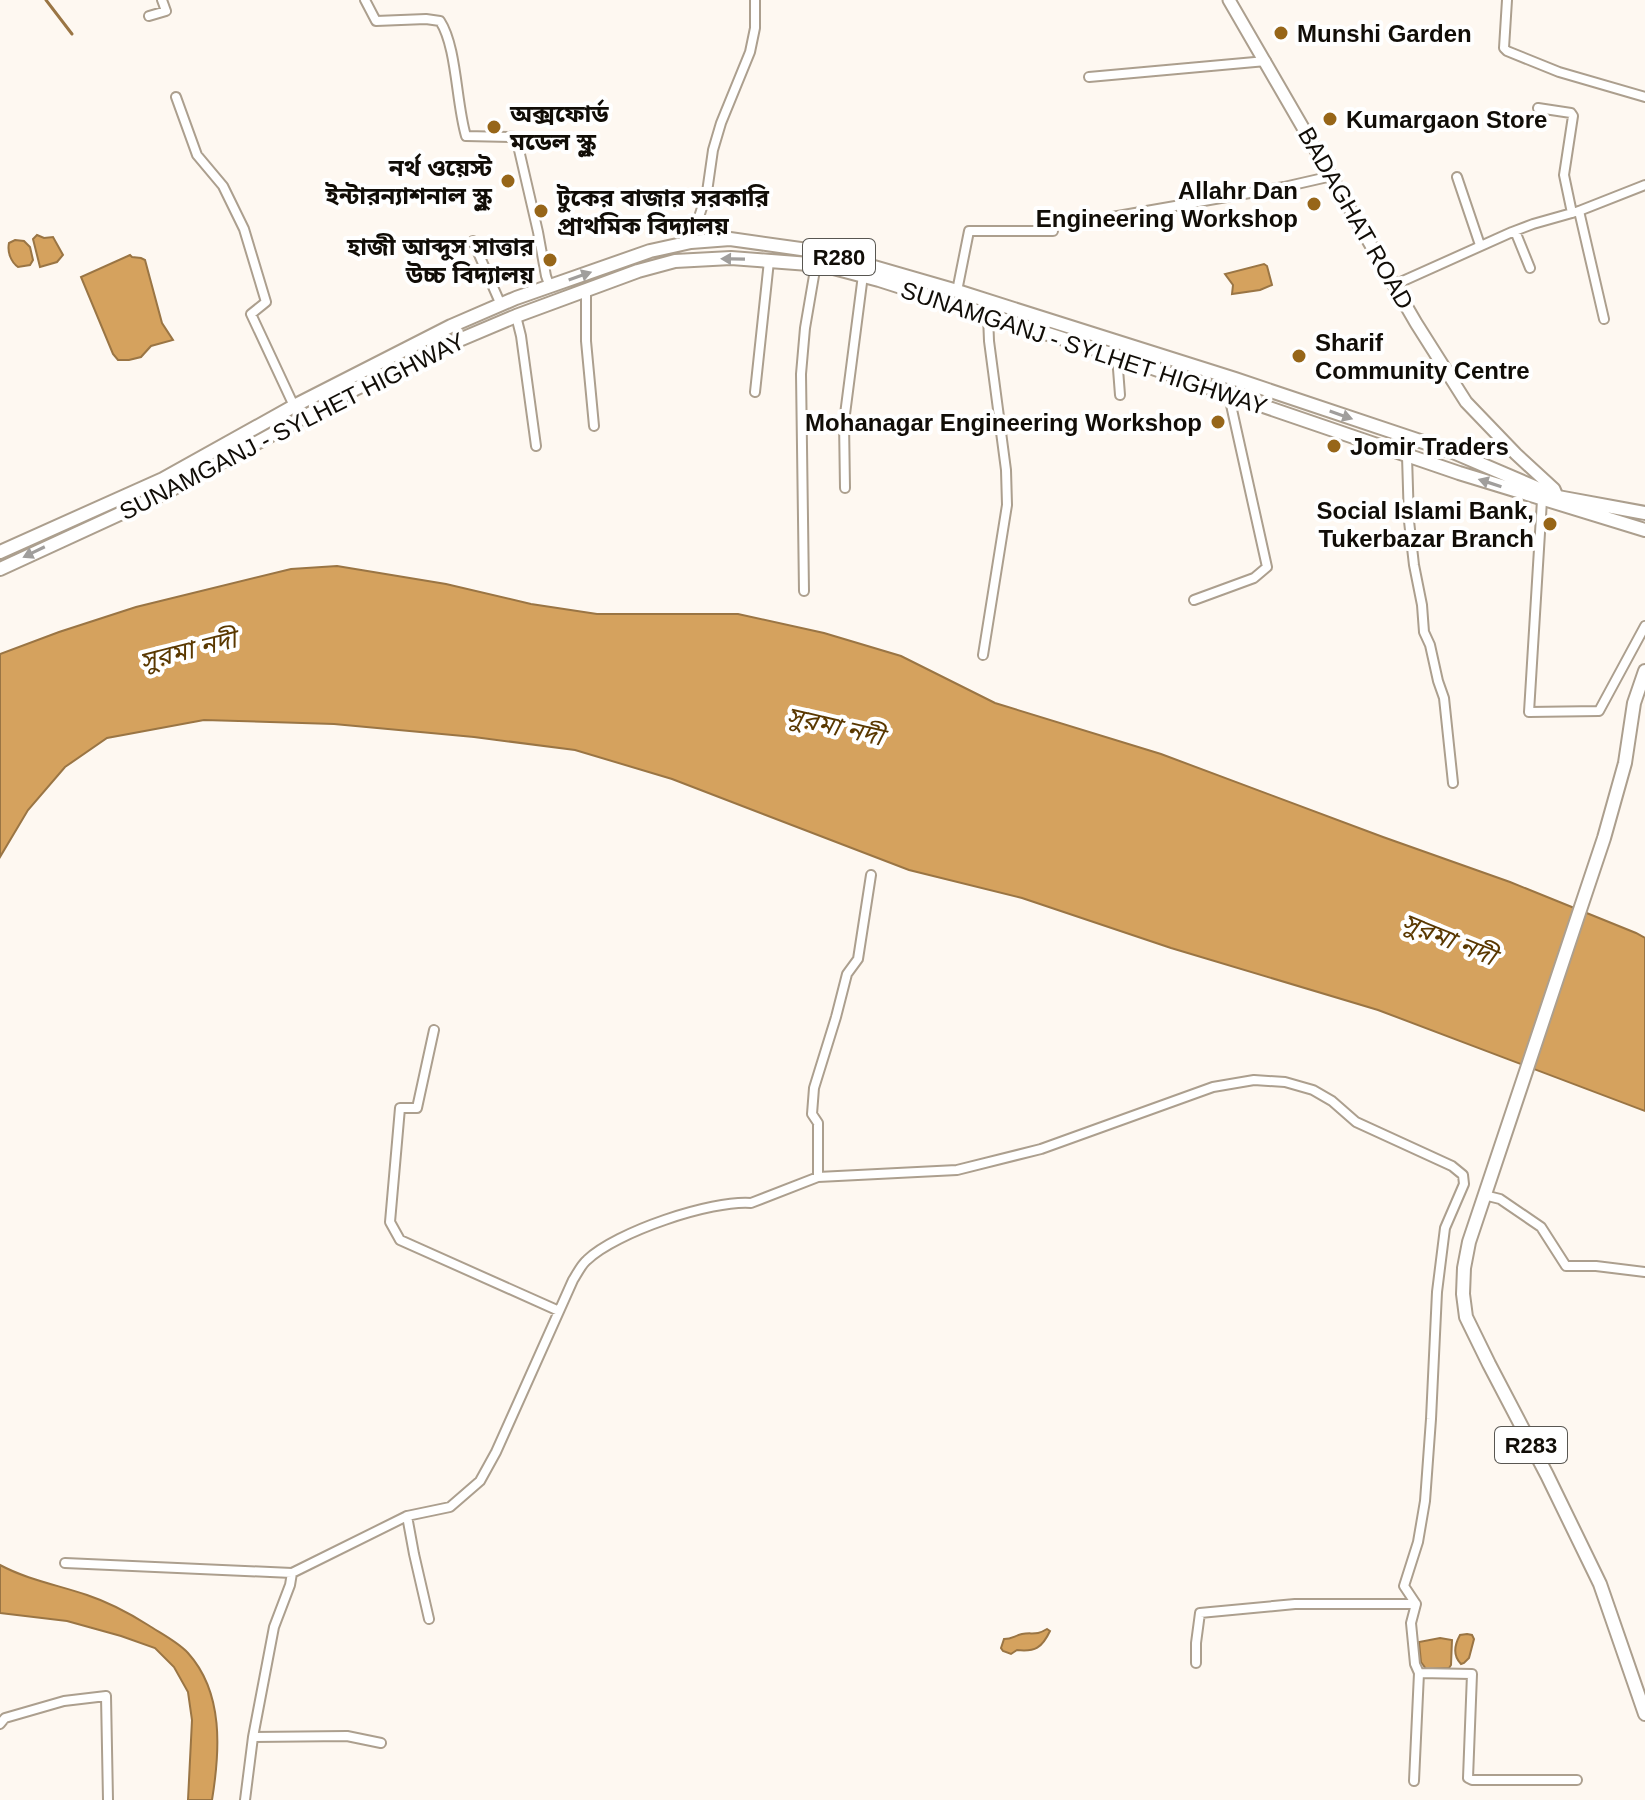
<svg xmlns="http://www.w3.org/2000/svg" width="1645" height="1800" font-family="Arial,'Noto Sans Bengali',sans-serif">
	<rect width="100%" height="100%" fill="#fef8f1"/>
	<path fill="#d5a25e" stroke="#9a7544" stroke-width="2" d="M 37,235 L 44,238 L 53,237 L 63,255 L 57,262 L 40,267 L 33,239 Z
		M 15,240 L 24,241 L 30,247 L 33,260 L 30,265 L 18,267 C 11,262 7,252 9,243 Z
		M 130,255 L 132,257 L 141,258 L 145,260 L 162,323 L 173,340 L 151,346 L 141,357 L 129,360 L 118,360 L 113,354 L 81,277 Z
		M 1264,264 L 1267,266 L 1272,285 L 1260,290 L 1232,294 L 1233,285 L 1225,274 Z
		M 337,566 L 446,584 L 531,604 L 597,614 L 738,614 L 824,633 L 901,656 L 995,703 L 1161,754 L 1383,837 L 1510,882 L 1636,933 L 1645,938 L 1645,1111 L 1378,1010 L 1171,948 L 1022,898 L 909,870 L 672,779 L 575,750 L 474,737 L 334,724 L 204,720 L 107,738 L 65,767 L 28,810 L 0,857 L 0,654 L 59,632 L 136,607 L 291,569 Z
		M 0,1565 C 28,1580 58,1585 87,1595 C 108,1602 129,1613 148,1625 C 160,1633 178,1642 188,1653 C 224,1693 220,1751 212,1800 L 188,1800 L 192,1720 L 188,1692 L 174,1667 L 155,1648 L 121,1636 L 67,1621 L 0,1613 Z
		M 1047,1629 L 1050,1631 C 1042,1648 1035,1652 1017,1650 L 1011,1654 L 1003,1651 L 1001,1648 L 1004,1639 C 1012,1639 1014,1636 1022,1634 C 1032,1632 1036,1636 1047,1629 Z
		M 1467,1634 L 1472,1635 L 1474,1639 L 1469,1658 L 1464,1663 L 1461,1664 C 1452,1655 1455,1644 1460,1635 Z
		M 1440,1638 L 1452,1640 L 1451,1665 L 1449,1668 L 1426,1669 L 1421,1662 L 1419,1642 Z"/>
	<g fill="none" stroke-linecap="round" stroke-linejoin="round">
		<path stroke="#9a7544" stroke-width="3" d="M 46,0 L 72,34"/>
		<defs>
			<path id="minor" d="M 365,0 L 376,21 L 426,19 L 440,21 C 457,47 456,103 466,136 L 516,137 L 538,232 L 546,276 L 550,287
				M 1507,0 L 1504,48 L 1507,51 L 1559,72 L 1645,97
				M 149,16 L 166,11 L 162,0
				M 1089,77 L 1266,61
				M 176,97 L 197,155 L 223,186 L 244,229 L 266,302 L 251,314 L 294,406
				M 1538,108 L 1571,113 L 1573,116 L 1564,175 L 1572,213
				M 1457,177 L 1480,245
				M 1579,211 L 1604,319
				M 1112,217 L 1284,187 L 1332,176
				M 1515,231 L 1530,268
				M 473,241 L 501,305
				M 691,242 L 707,192 L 713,150 L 721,123 L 750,52 L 755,28 L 755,0
				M 1394,285 L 1512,232 L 1533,224 L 1579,211 L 1645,185
				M 586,289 L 586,341 L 594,426
				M 957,291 L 969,231 L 1053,231
				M 516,316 L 521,336 L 536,446
				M 1117,356 L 1120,395
				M 755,392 L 769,261
				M 1409,437 L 1407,456 L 1409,521 L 1414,565 L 1422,605 L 1424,632 L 1430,645 L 1438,681 L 1444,698 L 1453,783
				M 845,488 L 844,422 L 863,275
				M 1542,500 L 1529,712 L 1599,711 L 1645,626
				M 804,591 L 801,374 L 805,328 L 816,264
				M 1194,600 L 1254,578 L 1267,567 L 1229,396
				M 983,655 L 1007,505 L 1006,470 L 989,341 L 988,315
				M 434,1030 L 417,1108 L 400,1108 L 390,1222 L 400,1240 L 559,1311
				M 818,1177 L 818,1123 L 812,1114 L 814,1088 L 836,1017 L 847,974 L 858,959 L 871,875
				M 1484,1195 L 1500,1199 L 1541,1227 L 1566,1266 L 1596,1266 L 1645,1272
				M 407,1516 L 414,1554 L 429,1619
				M 65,1563 L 292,1573
				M 1196,1663 L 1196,1643 L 1200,1613 L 1295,1604 L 1416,1604
				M 1419,1673 L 1472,1674 L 1468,1778 L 1472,1780 L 1577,1780
				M 0,1724 L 5,1718 L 64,1701 L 106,1696 L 108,1800
				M 253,1737 L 347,1736 L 381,1743
				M 245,1800 L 253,1737 L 274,1627 L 290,1585 L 292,1573 L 407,1516 L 450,1507 L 480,1481 L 496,1452 L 573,1280 C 577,1274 581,1265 587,1260 C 616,1232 711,1200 751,1203 L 818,1177 L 957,1170 L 1041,1149 L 1213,1087 L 1254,1080 L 1285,1082 L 1313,1090 L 1332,1101 L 1356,1122 L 1452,1166 L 1463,1175 L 1464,1184 L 1445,1228 L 1437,1292 L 1431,1419 L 1425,1501 L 1418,1542 L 1404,1586 L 1416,1604 L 1411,1623 L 1415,1664 L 1419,1673 L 1414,1781"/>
			<path id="secondary" d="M 1229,0 L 1416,323 L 1466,402 L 1516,454 L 1554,489 L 1559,501"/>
			<path id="primary" d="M 0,552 L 163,479 L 294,406 L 451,326 L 516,298 L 650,251 L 691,242 L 730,239 L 822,252 L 957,291 L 1235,379 L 1453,452 L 1558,497 L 1645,513
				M 0,569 L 163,494 L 357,388 L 438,349 L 516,316 L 638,271 L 675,261 L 731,258 L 822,265 L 879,280 L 1117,356 L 1459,473 L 1645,530
				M 1645,671 L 1634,703 L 1625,763 L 1604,838 L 1469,1242 L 1464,1268 L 1463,1294 L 1466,1317 L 1489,1364 L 1547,1475 L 1600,1584 L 1645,1714"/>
		</defs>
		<use href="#minor" stroke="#ac9f8e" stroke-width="12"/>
		<use href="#secondary" stroke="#ac9f8e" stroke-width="15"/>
		<use href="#primary" stroke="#ac9f8e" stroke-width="16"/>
		<use href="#minor" stroke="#fff" stroke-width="8"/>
		<use href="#secondary" stroke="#fff" stroke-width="11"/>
		<use href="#primary" stroke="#fff" stroke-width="12"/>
	</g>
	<defs><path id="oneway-solid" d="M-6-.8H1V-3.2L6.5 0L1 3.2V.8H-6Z" transform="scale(2)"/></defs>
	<g fill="#a09e9c">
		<use href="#oneway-solid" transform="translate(733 259) rotate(-179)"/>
		<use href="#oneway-solid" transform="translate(580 276) rotate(-19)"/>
		<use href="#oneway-solid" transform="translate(1341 415) rotate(19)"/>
		<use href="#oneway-solid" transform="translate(1490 483) rotate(-162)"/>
		<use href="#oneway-solid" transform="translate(34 552) rotate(154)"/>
	</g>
	<g fill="#976619" stroke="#fff" stroke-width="3">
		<circle cx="1281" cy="33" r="8"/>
		<circle cx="1330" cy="119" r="8"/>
		<circle cx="494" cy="127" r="8"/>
		<circle cx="508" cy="181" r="8"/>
		<circle cx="1314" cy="204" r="8"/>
		<circle cx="541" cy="211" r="8"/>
		<circle cx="550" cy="260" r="8"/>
		<circle cx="1299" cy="356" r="8"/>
		<circle cx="1218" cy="422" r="8"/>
		<circle cx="1334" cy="446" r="8"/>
		<circle cx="1550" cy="524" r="8"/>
	</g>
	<g text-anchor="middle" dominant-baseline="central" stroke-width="8" stroke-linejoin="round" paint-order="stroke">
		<g fill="#fff" stroke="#585651" stroke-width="2">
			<rect x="803" y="239" width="72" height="36" rx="6"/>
			<rect x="1495" y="1427" width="72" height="36" rx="6"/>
		</g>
		<g font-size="22" font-weight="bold" fill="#110d07">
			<text x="839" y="257">R280</text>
			<text x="1531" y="1445">R283</text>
		</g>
		<g font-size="24" font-weight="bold" fill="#110d07" stroke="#fff" text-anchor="start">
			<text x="1297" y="33">Munshi Garden</text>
			<text x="510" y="113">অক্সফোর্ড<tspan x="510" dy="28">মডেল স্কুল</tspan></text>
			<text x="1346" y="119">Kumargaon Store</text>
			<text x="492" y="167" text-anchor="end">নর্থ ওয়েস্ট<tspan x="492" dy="28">ইন্টারন্যাশনাল স্কুল</tspan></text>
			<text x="1298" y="190" text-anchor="end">Allahr Dan<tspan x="1298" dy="28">Engineering Workshop</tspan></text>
			<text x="557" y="197">টুকের বাজার সরকারি<tspan x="557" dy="28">প্রাথমিক বিদ্যালয়</tspan></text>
			<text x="534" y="246" text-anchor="end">হাজী আব্দুস সাত্তার<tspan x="534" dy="28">উচ্চ বিদ্যালয়</tspan></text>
			<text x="1315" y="342">Sharif<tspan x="1315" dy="28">Community Centre</tspan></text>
			<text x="1202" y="422" text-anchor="end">Mohanagar Engineering Workshop</text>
			<text x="1350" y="446">Jomir Traders</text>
			<text x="1534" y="510" text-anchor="end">Social Islami Bank,<tspan x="1534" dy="28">Tukerbazar Branch</tspan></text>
		</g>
		<g font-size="24" fill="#110d07" stroke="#fff">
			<text transform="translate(1356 218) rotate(60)">BADAGHAT ROAD</text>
			<text transform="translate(1084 348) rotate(18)">SUNAMGANJ - SYLHET HIGHWAY</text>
			<text transform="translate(292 426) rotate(-27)">SUNAMGANJ - SYLHET HIGHWAY</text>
		</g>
		<g font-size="26" font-style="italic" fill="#5a3800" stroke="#fff">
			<text transform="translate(188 650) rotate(-14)">সুরমা নদী</text>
			<text transform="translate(835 726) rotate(13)">সুরমা নদী</text>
			<text transform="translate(1449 939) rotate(22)">সুরমা নদী</text>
		</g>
	</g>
</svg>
